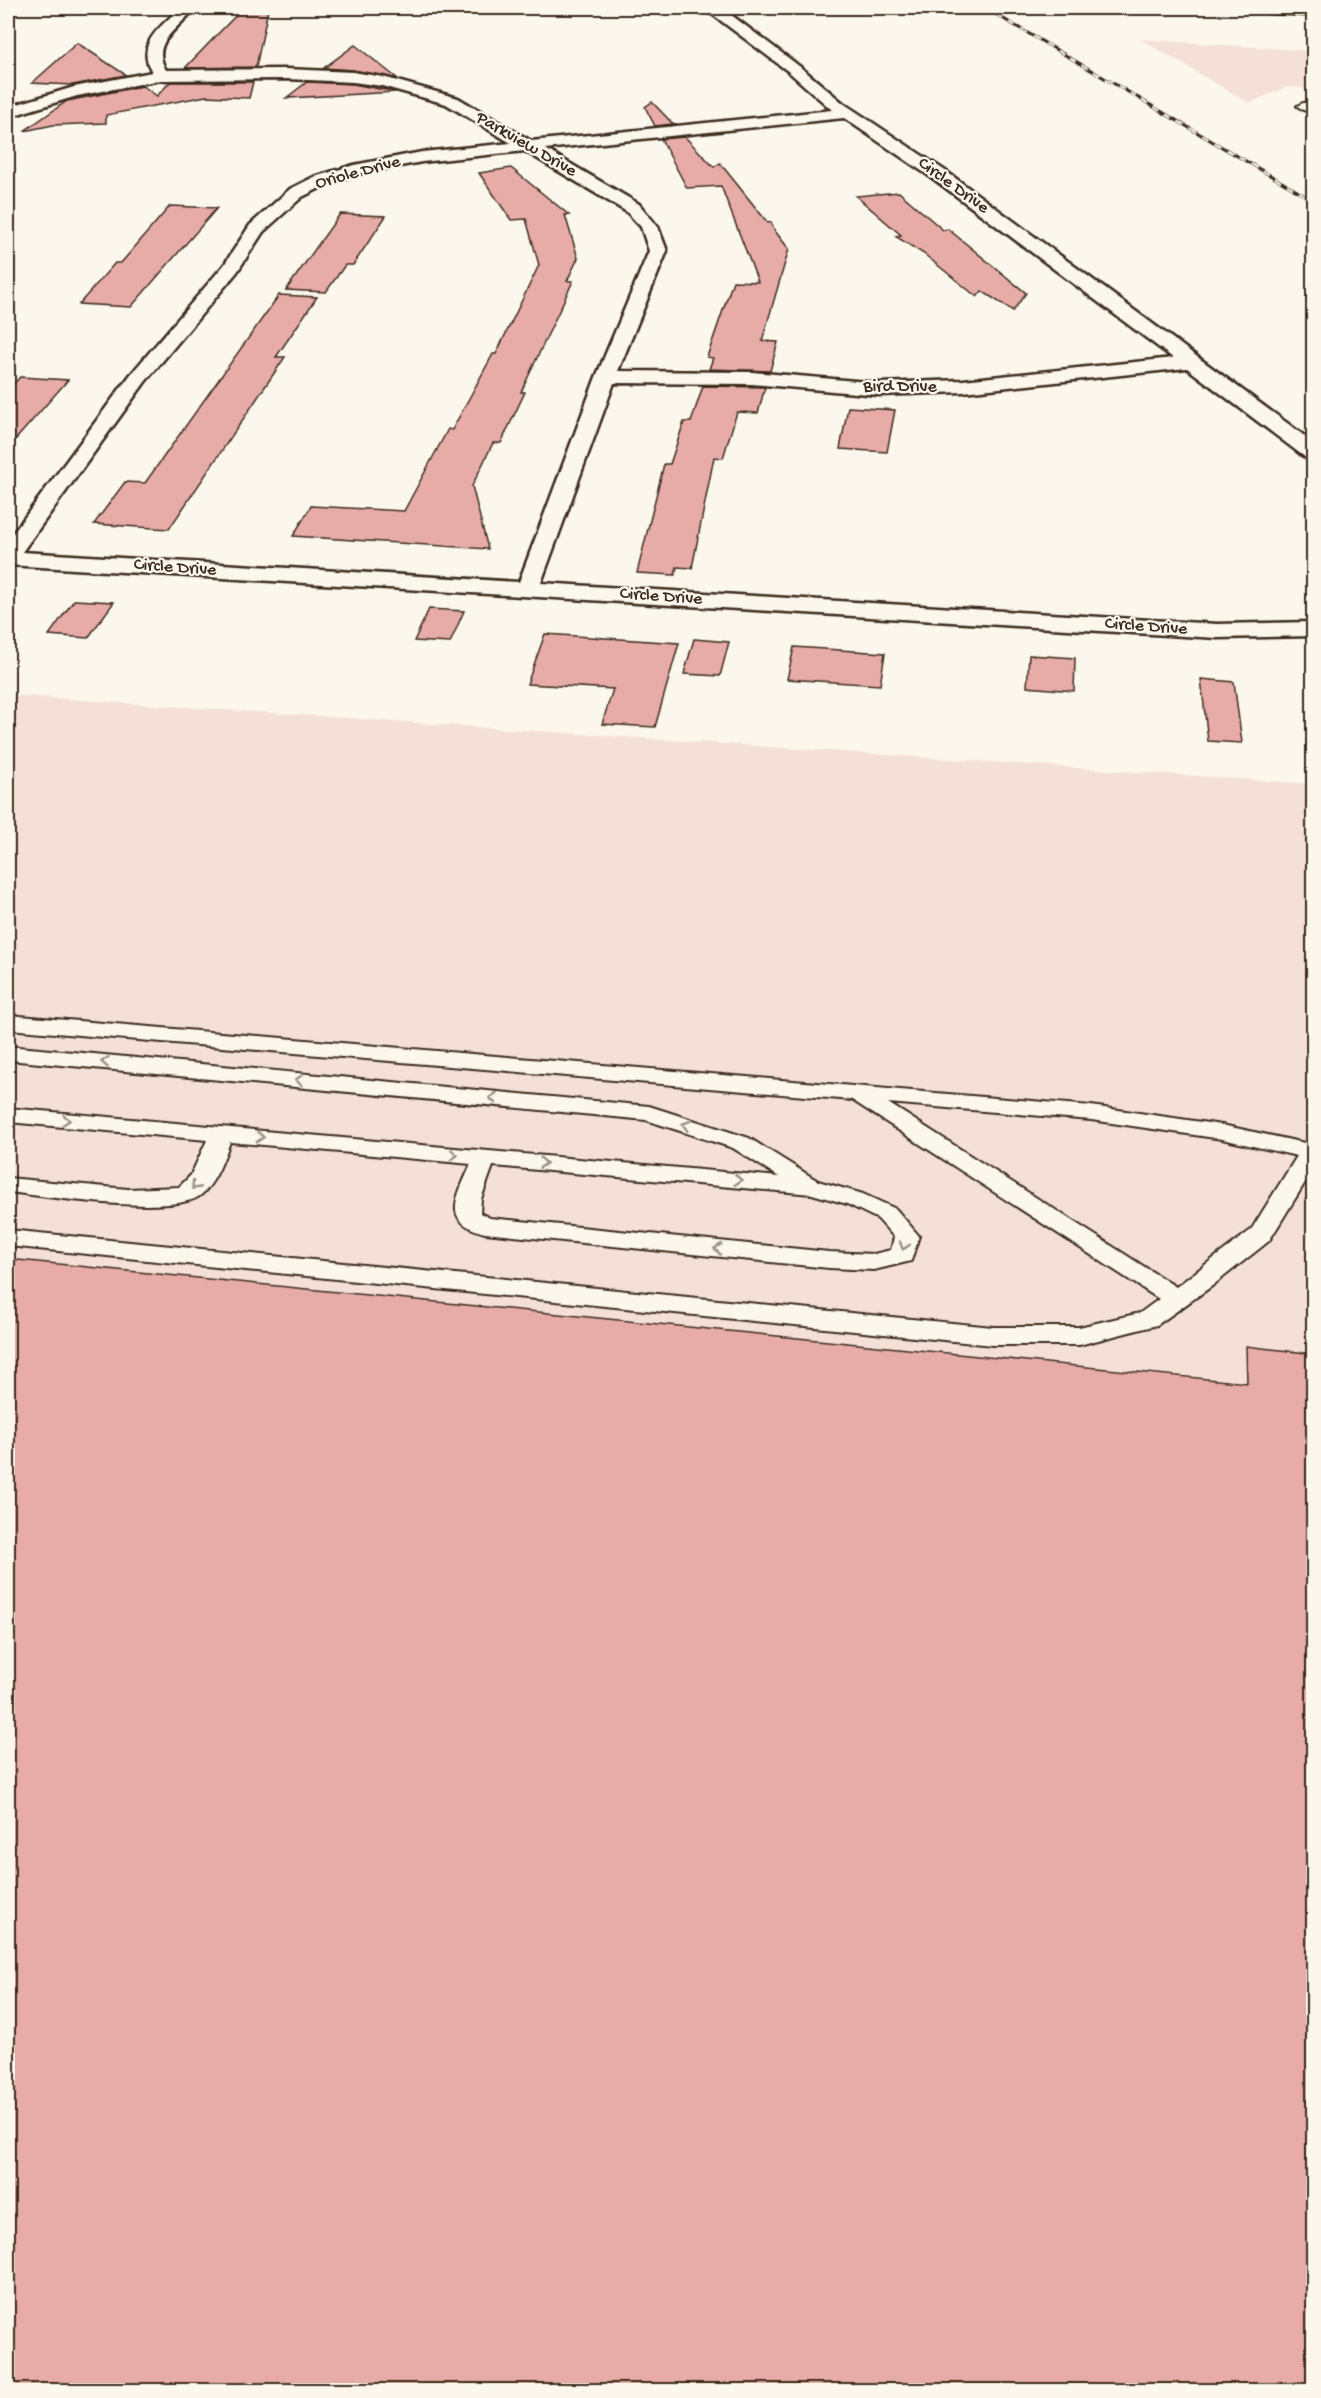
<svg xmlns="http://www.w3.org/2000/svg" width="1321" height="2398" font-family="'Gochi Hand',sans-serif">
	<rect width="100%" height="100%" fill="#fbf7ec"/>
	<filter id="ink" filterUnits="userSpaceOnUse"><feTurbulence type="fractalNoise" baseFrequency=".0167" numOctaves="2"/><feDisplacementMap in="SourceGraphic" scale="12" xChannelSelector="R" yChannelSelector="G"/><feConvolveMatrix kernelMatrix="1 2 1 2 8 2 1 2 1" color-interpolation-filters="sRGB"/></filter>
	<g filter="url(#ink)">
		<path fill="#f5e0d7" d="M 1140,39 L 1313,51 L 1313,89 L 1287,87 L 1249,103 Z
			M 8,695 L 1313,784 L 1313,2390 L 8,2390 Z"/>
		<path fill="#e7aca7" stroke="#3b2a1e" stroke-width="1.5" d="M 242,9 L 268,10 L 256,67 L 185,68 Z
			M 77,43 L 126,75 L 73,85 L 32,83 Z
			M 355,45 L 398,79 L 353,70 L 324,68 Z
			M 170,82 L 253,82 L 249,98 L 206,96 L 106,115 L 106,123 L 53,125 L 24,131 L 67,101 L 143,86 L 157,96 Z
			M 307,82 L 353,84 L 396,92 L 286,98 Z
			M 652,102 L 673,124 L 655,126 L 645,107 Z
			M 685,137 L 714,167 L 720,163 L 768,223 L 771,222 L 775,231 L 789,249 L 762,341 L 778,342 L 770,371 L 709,369 L 713,358 L 707,357 L 733,281 L 758,282 L 721,186 L 687,188 L 661,139 Z
			M 511,168 L 569,215 L 565,215 L 578,258 L 567,281 L 573,281 L 521,392 L 525,392 L 501,443 L 493,443 L 472,486 L 488,549 L 293,536 L 311,506 L 404,511 L 448,429 L 452,430 L 493,354 L 496,354 L 539,265 L 526,219 L 511,220 L 479,173 Z
			M 899,192 L 943,230 L 948,229 L 1026,293 L 1013,311 L 982,291 L 977,297 L 924,254 L 895,236 L 901,235 L 856,196 Z
			M 170,206 L 217,208 L 131,307 L 79,304 L 115,263 L 121,263 Z
			M 340,214 L 386,216 L 353,265 L 345,265 L 326,292 L 286,290 Z
			M 279,295 L 317,297 L 276,357 L 285,357 L 169,529 L 94,524 L 125,482 L 145,483 Z
			M 20,377 L 68,380 L 8,448 L 8,390 Z
			M 703,386 L 765,387 L 758,413 L 737,412 L 723,458 L 714,457 L 692,568 L 677,567 L 675,575 L 637,573 L 664,464 L 670,464 L 684,422 L 691,422 Z
			M 848,407 L 895,410 L 887,452 L 840,449 Z
			M 74,600 L 114,602 L 88,638 L 49,635 Z
			M 429,609 L 464,611 L 450,643 L 414,641 Z
			M 545,634 L 679,643 L 655,727 L 602,724 L 613,689 L 527,684 Z
			M 694,639 L 729,642 L 720,676 L 684,674 Z
			M 794,647 L 885,653 L 880,685 L 787,679 Z
			M 1029,655 L 1075,658 L 1074,691 L 1027,687 Z
			M 1201,679 L 1234,682 L 1242,743 L 1208,741 Z
			M 8,1259 L 1247,1383 L 1246,1346 L 1314,1354 L 1314,2391 L 8,2391 Z"/>
		<g fill="none" stroke-linecap="round" stroke-linejoin="round">
			<defs>
				<path id="lane" d="M 1264,8 L 1314,10 L 1314,16 L 1268,13 L 1263,10 Z
					M 1314,103 L 1314,116 L 1297,106 L 1303,103 Z
					M 8,1015 L 1091,1106 L 1222,1125 L 1314,1145 L 1314,1168 L 1269,1241 L 1212,1286 L 1157,1325 L 1079,1345 L 993,1345 L 8,1246 L 8,1230 L 993,1327 L 1079,1327 L 1140,1313 L 1159,1299 L 852,1100 L 8,1029 ZM 888,1103 L 1091,1120 L 1222,1139 L 1297,1156 L 1251,1230 L 1176,1287 Z
					M 8,1046 L 649,1106 L 749,1138 L 818,1181 L 863,1194 L 896,1209 L 919,1236 L 911,1261 L 874,1270 L 829,1268 L 485,1233 C 439,1221 458,1196 471,1164 L 230,1142 C 223,1160 216,1182 201,1195 C 174,1217 45,1196 8,1192 L 8,1178 L 128,1189 L 179,1187 L 191,1175 L 207,1140 L 8,1122 L 8,1108 L 779,1177 L 733,1148 L 646,1120 L 8,1060 ZM 493,1166 L 812,1194 L 847,1204 L 878,1219 L 894,1237 L 891,1250 L 874,1254 L 829,1252 L 490,1218 L 480,1213 L 481,1199 Z"/>
				<path id="street" d="M 180,8 L 195,8 C 180,28 149,42 166,70 L 286,69 L 353,72 L 383,77 L 458,98 L 531,141 L 832,110 L 789,72 L 712,14 L 701,11 L 699,8 L 722,8 L 799,66 L 843,103 L 947,172 L 1314,443 L 1314,459 L 1306,458 L 1187,368 L 963,392 L 879,395 L 752,384 L 614,383 L 541,583 L 1217,624 L 1314,622 L 1314,636 L 1217,638 L 8,565 L 8,540 L 131,374 L 224,265 L 250,225 L 290,189 L 314,177 L 354,165 L 422,152 L 511,143 L 446,104 L 382,86 L 353,82 L 286,79 L 161,80 L 77,96 L 8,117 L 8,107 L 74,87 L 152,72 C 135,43 161,27 180,8 ZM 844,118 L 935,180 L 1173,358 L 963,380 L 879,383 L 752,372 L 618,371 L 667,251 L 658,227 L 639,204 L 545,149 ZM 525,151 L 627,212 L 641,227 L 649,251 L 596,377 L 519,582 L 22,552 L 145,382 L 237,272 L 263,232 L 302,197 L 326,185 L 357,174 L 422,162 Z"/>
			</defs>
			<use href="#lane" stroke="#3b2a1e" stroke-width="4"/>
			<use href="#street" stroke="#3b2a1e" stroke-width="5"/>
			<use href="#lane" fill="#fbf7ec" fill-rule="evenodd"/>
			<use href="#street" fill="#fbf7ec" fill-rule="evenodd"/>
			<defs>
				<path id="rail" d="M 985,8 L 1314,201"/>
			</defs>
			<use href="#rail" stroke="#3b2a1e" stroke-width="3"/>
			<use href="#rail" stroke="#fbf7ec" stroke-width="2" stroke-dasharray="7" stroke-linecap="butt"/>
		</g>
		<defs><path id="oneway-chevron" d="M-2-3.5L2.5 0L-2 3.5" fill="none" stroke-width="1.6" stroke-linecap="round" stroke-linejoin="round" transform="scale(1.5)"/></defs>
		<g stroke="#9b9085">
			<use href="#oneway-chevron" transform="translate(105 1062) rotate(-175)"/>
			<use href="#oneway-chevron" transform="translate(299 1080) rotate(-175)"/>
			<use href="#oneway-chevron" transform="translate(493 1098) rotate(-175)"/>
			<use href="#oneway-chevron" transform="translate(66 1120) rotate(5)"/>
			<use href="#oneway-chevron" transform="translate(686 1125) rotate(-162)"/>
			<use href="#oneway-chevron" transform="translate(260 1137) rotate(5)"/>
			<use href="#oneway-chevron" transform="translate(454 1155) rotate(5)"/>
			<use href="#oneway-chevron" transform="translate(543 1163) rotate(5)"/>
			<use href="#oneway-chevron" transform="translate(738 1180) rotate(5)"/>
			<use href="#oneway-chevron" transform="translate(195 1186) rotate(132)"/>
			<use href="#oneway-chevron" transform="translate(904 1246) rotate(107)"/>
			<use href="#oneway-chevron" transform="translate(718 1249) rotate(-174)"/>
		</g>
	</g>
	<g text-anchor="middle" dominant-baseline="central" stroke-width="4.5" stroke-linejoin="round" paint-order="stroke">
		<g font-size="18" fill="#3b2a1e" stroke="#fbf7ec">
			<text transform="translate(526 145) rotate(30)">Parkview Drive</text>
			<text transform="translate(358 173) rotate(-15)">Oriole Drive</text>
			<text transform="translate(953 186) rotate(36)">Circle Drive</text>
			<text x="900" y="387">Bird Drive</text>
			<text transform="translate(175 568) rotate(4)">Circle Drive</text>
			<text transform="translate(661 597) rotate(4)">Circle Drive</text>
			<text transform="translate(1146 627) rotate(4)">Circle Drive</text>
		</g>
	</g>
	<rect width="1321" height="2398" fill="none" stroke="#fbf7ec" stroke-width="30"/>
	<rect x="15" y="15" width="1291" height="2368" fill="none" stroke="#3b2a1e" stroke-width="2" filter="url(#ink)"/>
</svg>
